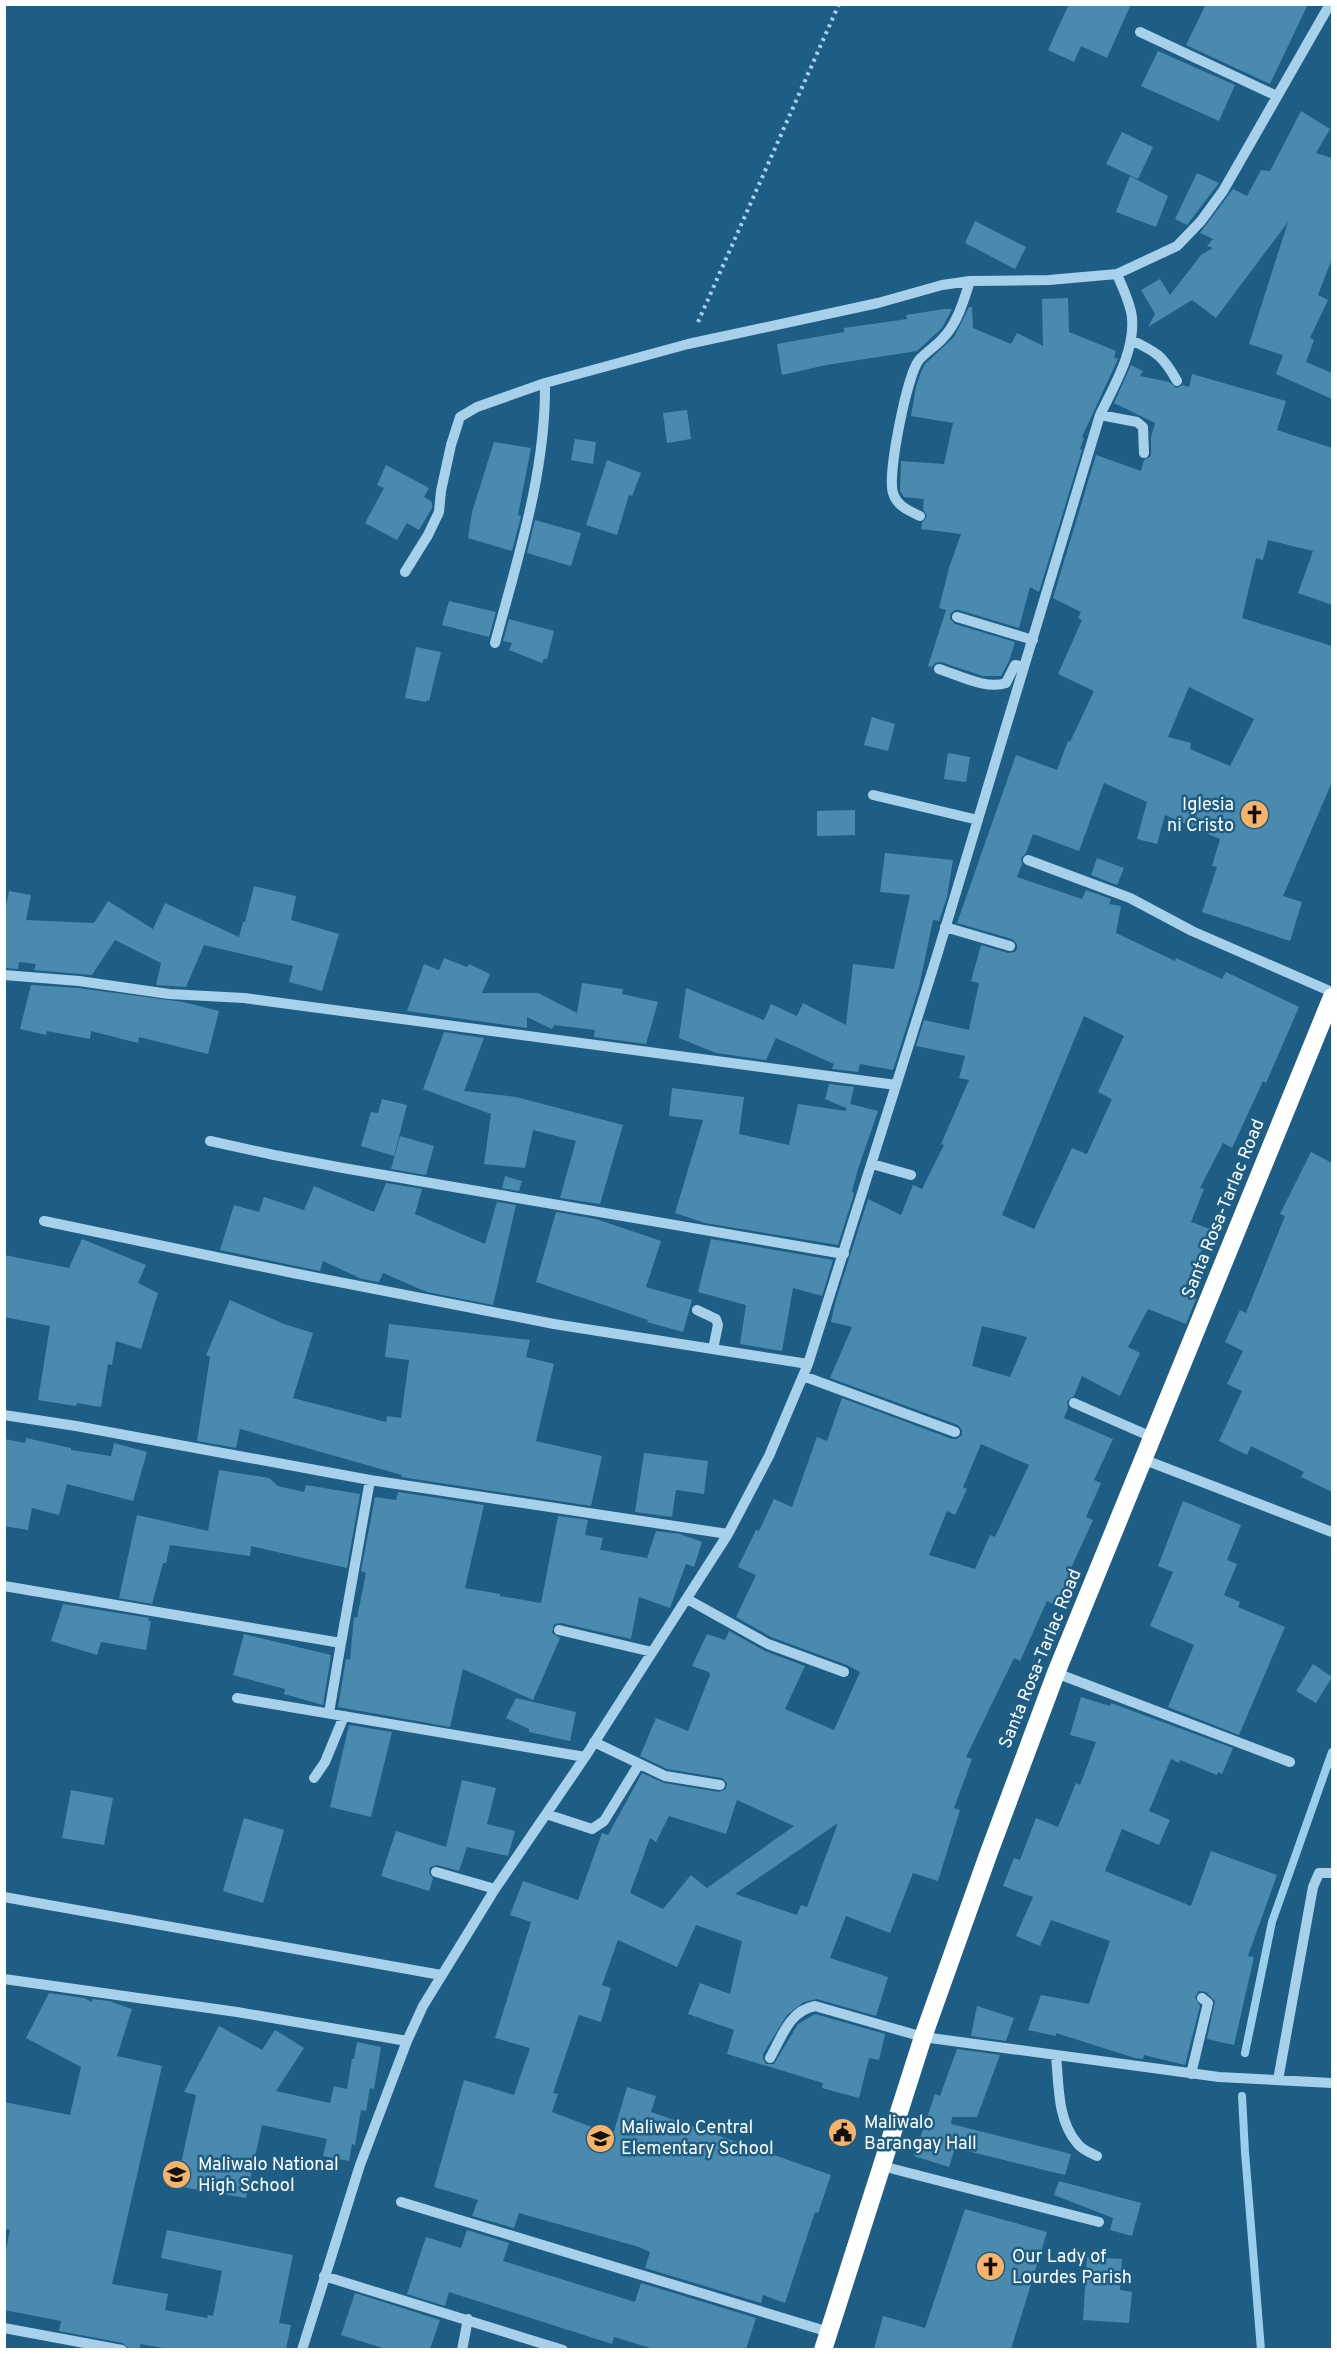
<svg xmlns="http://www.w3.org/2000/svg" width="1337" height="2354" font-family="Overpass,sans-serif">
	<rect width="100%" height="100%" fill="#1f5e84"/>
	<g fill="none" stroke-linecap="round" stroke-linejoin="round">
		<path stroke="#9acfeb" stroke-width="8" d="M 1245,2053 L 1272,1922 L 1332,1752
			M 1242,2096 L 1245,2152 L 1261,2350"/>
	</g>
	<path fill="#4b8aaf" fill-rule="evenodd" d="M 1069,4 L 1131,4 L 1107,58 L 1081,46 L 1074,62 L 1048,50 Z
		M 1206,4 L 1308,4 L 1270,84 L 1186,45 Z
		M 1158,51 L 1235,85 L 1219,121 L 1141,86 Z
		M 1301,111 L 1330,129 L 1316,153 L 1332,158 L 1332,259 L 1318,295 L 1328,300 L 1310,338 L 1314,340 L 1306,362 L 1332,373 L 1332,399 L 1276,374 L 1283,355 L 1249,344 L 1288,222 L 1216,318 L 1192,300 L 1148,327 L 1155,314 L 1141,290 L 1160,279 L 1170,295 L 1201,255 L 1213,248 L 1207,246 L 1213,239 L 1200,233 L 1233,189 L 1247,196 L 1261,170 L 1270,171 Z
		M 1122,132 L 1153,147 L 1138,179 L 1106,164 Z
		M 1197,173 L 1219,183 L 1187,225 L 1175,219 Z
		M 1130,176 L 1168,196 L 1156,227 L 1116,212 Z
		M 975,221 L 1026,247 L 1015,269 L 965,243 Z
		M 1068,298 L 1069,332 L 1116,351 L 1114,357 L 1118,359 L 1082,437 L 1084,438 L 1080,449 L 1082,450 L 1039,592 L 1030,587 L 1019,628 L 959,610 L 955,610 L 950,614 L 950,619 L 955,624 L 1015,642 L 1009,661 L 1001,676 L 983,676 L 941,662 L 935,663 L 932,667 L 928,666 L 946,610 L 939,608 L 949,568 L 961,534 L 921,529 L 922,523 L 927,516 L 923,509 L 924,499 L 904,497 L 900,491 L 901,461 L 944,464 L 953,423 L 911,416 L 916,387 L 921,372 L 925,364 L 954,337 L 969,307 L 972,307 L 973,328 L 1011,344 L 1017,333 L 1043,346 L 1042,299 Z
		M 944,309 L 952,309 L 942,328 L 917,351 L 826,365 L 782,375 L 777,344 L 844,332 L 844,328 L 907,319 L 906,315 Z
		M 1131,365 L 1143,371 L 1140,376 L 1169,382 L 1176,388 L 1183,385 L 1189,387 L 1192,374 L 1286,401 L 1277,430 L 1332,448 L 1332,605 L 1298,593 L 1313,551 L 1268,540 L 1263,560 L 1256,558 L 1242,618 L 1332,646 L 1332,782 L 1283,896 L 1302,902 L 1290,941 L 1202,912 L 1217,867 L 1212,866 L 1220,839 L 1165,815 L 1157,844 L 1137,839 L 1147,802 L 1104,783 L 1079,851 L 1033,834 L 1026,853 L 1021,858 L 1022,864 L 1017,877 L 1082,899 L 1086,890 L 1111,899 L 1109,904 L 1121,906 L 1116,933 L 1175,961 L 1176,958 L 1222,979 L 1226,972 L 1299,1007 L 1266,1083 L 1263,1081 L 1232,1148 L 1223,1143 L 1200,1188 L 1204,1189 L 1191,1222 L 1210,1229 L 1194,1269 L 1199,1271 L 1189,1297 L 1196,1299 L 1186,1324 L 1148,1309 L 1128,1347 L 1140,1353 L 1120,1396 L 1082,1376 L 1074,1396 L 1067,1401 L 1068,1408 L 1064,1418 L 1113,1439 L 1094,1480 L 1101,1483 L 1086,1517 L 1093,1520 L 1067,1577 L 1070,1579 L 1057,1606 L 1047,1601 L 1020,1661 L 1014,1658 L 966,1757 L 972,1759 L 954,1808 L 960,1810 L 938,1881 L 913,1873 L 890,1933 L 846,1916 L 830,1958 L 888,1977 L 876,2016 L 817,1999 L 804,2002 L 787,2015 L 763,2054 L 763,2059 L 766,2064 L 774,2064 L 798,2024 L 815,2014 L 885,2034 L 879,2060 L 869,2058 L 859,2098 L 822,2088 L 823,2083 L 727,2054 L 734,2030 L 688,2014 L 700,1983 L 730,1994 L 742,1941 L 696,1925 L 677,1967 L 618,1940 L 602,1985 L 611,1988 L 601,2022 L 579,2015 L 553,2093 L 558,2094 L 552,2112 L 613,2135 L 627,2087 L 656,2096 L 651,2112 L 831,2175 L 818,2213 L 815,2212 L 785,2303 L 763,2295 L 761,2303 L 645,2268 L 650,2252 L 639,2247 L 519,2213 L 514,2228 L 472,2216 L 478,2200 L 434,2187 L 464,2080 L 514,2095 L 530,2048 L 495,2038 L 531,1922 L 510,1915 L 523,1881 L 578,1900 L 602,1833 L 608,1835 L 642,1773 L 664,1783 L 719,1792 L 726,1789 L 727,1783 L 722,1778 L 667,1769 L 640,1756 L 656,1718 L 688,1731 L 710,1675 L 709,1672 L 692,1666 L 707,1634 L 725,1640 L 729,1631 L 765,1651 L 805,1666 L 785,1709 L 834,1730 L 860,1672 L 847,1665 L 771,1637 L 736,1617 L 756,1575 L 738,1567 L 756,1530 L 759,1531 L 774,1499 L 792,1507 L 817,1437 L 827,1441 L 842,1398 L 952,1439 L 957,1439 L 962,1435 L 962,1430 L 958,1425 L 830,1378 L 852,1327 L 831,1322 L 835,1303 L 868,1199 L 901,1215 L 913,1185 L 922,1189 L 944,1145 L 941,1144 L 969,1080 L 959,1078 L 965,1056 L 916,1046 L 924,1020 L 969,1030 L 979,983 L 971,981 L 981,945 L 1008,953 L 1015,952 L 1017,949 L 1017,944 L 1012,939 L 957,923 L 1016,755 L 1057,770 L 1068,741 L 1070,742 L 1094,691 L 1058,674 L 1082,620 L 1078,618 L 1081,612 L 1053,598 L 1096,455 L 1141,471 L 1144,460 L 1151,456 L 1151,437 L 1155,423 L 1114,403 ZM 1189,687 L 1254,719 L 1230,766 L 1190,749 L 1191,743 L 1168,737 ZM 1084,1016 L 1124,1036 L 1098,1092 L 1112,1099 L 1087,1154 L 1072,1148 L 1034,1229 L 1002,1215 ZM 982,1326 L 1027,1337 L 1010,1377 L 972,1366 ZM 981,1444 L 1029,1465 L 995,1537 L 990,1535 L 975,1569 L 929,1555 L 947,1511 L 955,1515 L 967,1489 L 963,1487 ZM 737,1800 L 794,1826 L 707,1888 L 691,1875 L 663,1909 L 630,1893 L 650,1838 L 656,1842 L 669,1816 L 726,1834 ZM 838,1823 L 807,1907 L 801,1905 L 797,1915 L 735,1894 Z
		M 687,410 L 691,439 L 667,443 L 663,413 Z
		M 575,439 L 596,442 L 593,464 L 571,460 Z
		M 494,442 L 531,448 L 518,515 L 521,516 L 512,551 L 468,538 L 472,512 Z
		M 607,460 L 641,473 L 632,496 L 629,495 L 617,535 L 586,525 Z
		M 386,465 L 429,488 L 424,497 L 432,502 L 432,508 L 419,530 L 407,523 L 397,540 L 365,523 L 384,488 L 377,485 Z
		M 535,520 L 581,533 L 571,566 L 527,553 Z
		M 449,601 L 496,612 L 489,637 L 442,625 Z
		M 509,619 L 554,631 L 547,659 L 544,659 L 542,663 L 509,650 L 512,643 L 503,641 Z
		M 416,647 L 441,652 L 429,701 L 427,700 L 426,702 L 405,698 Z
		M 872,717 L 895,724 L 888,751 L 864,745 Z
		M 948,753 L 970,757 L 966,782 L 944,779 Z
		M 855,810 L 855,835 L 817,836 L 817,811 Z
		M 885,853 L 953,860 L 947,897 L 939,921 L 933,920 L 919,987 L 893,1070 L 860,1064 L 858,1072 L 832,1069 L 834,1064 L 776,1038 L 766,1060 L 716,1053 L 679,1038 L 686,988 L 764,1020 L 771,1004 L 797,1016 L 803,1003 L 846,1025 L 853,964 L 894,969 L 910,895 L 880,892 Z
		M 1097,858 L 1124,868 L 1117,885 L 1091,875 Z
		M 254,886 L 296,896 L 291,920 L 339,934 L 322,991 L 289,982 L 293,966 L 204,945 L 186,987 L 156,985 L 161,963 L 115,940 L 92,975 L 34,970 L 36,964 L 19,962 L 18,969 L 4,968 L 4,916 L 9,891 L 31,895 L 26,920 L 94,923 L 108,901 L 153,929 L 165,903 L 239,937 L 243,922 L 245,922 Z
		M 444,958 L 467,967 L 469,964 L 490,974 L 482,993 L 538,993 L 577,1013 L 582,983 L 623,989 L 622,994 L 658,1002 L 646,1044 L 594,1037 L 595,1030 L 554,1025 L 552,1029 L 527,1017 L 527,1028 L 407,1011 L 424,964 L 439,970 Z
		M 31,985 L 78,988 L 183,1002 L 219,1011 L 208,1054 L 139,1037 L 138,1043 L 91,1031 L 90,1039 L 47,1031 L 46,1035 L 20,1029 Z
		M 444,1032 L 484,1038 L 464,1091 L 516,1097 L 623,1125 L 600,1204 L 560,1198 L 576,1141 L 533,1130 L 525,1168 L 484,1164 L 491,1114 L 423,1089 Z
		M 829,1084 L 854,1087 L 850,1104 L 878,1111 L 858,1169 L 852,1191 L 854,1194 L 838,1245 L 705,1223 L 675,1213 L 703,1120 L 669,1116 L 672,1088 L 744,1097 L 739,1134 L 789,1145 L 798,1104 L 846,1111 L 846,1108 L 825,1099 Z
		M 382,1099 L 407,1105 L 394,1156 L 361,1146 L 371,1112 L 378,1113 Z
		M 400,1136 L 434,1146 L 426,1175 L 391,1169 Z
		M 1311,1152 L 1332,1163 L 1332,1492 L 1301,1477 L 1304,1472 L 1251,1446 L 1247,1455 L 1219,1441 L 1242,1391 L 1227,1384 L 1243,1351 L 1225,1342 L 1240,1310 L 1246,1313 L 1285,1216 L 1280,1214 Z
		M 505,1176 L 522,1181 L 519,1191 L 502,1188 Z
		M 386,1183 L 422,1189 L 415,1214 L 485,1244 L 497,1202 L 516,1205 L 493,1305 L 427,1292 L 383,1273 L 379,1282 L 362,1279 L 323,1261 L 320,1271 L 220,1250 L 234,1205 L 259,1212 L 264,1197 L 304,1210 L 314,1186 L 374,1212 Z
		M 556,1212 L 596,1219 L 661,1241 L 646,1287 L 692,1300 L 683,1332 L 647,1322 L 648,1320 L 536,1282 Z
		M 82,1239 L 146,1265 L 138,1283 L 158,1293 L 141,1349 L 116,1341 L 112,1365 L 108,1364 L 101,1407 L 77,1403 L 76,1406 L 38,1400 L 50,1326 L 4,1317 L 4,1255 L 69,1268 Z
		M 711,1239 L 833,1260 L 822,1296 L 793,1288 L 782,1351 L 740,1344 L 746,1305 L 698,1292 Z
		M 230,1300 L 284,1324 L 313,1333 L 293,1398 L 386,1422 L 387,1416 L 401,1418 L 409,1360 L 385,1357 L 389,1324 L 530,1340 L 526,1357 L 554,1364 L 536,1441 L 602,1456 L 591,1506 L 401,1477 L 402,1475 L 240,1429 L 236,1448 L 197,1441 L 210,1357 L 206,1355 Z
		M 26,1438 L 71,1448 L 71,1450 L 111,1456 L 114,1443 L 147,1452 L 133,1501 L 67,1484 L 59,1515 L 32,1508 L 28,1530 L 4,1526 L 4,1439 L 25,1443 Z
		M 644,1453 L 708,1461 L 704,1494 L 676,1490 L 672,1517 L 635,1512 Z
		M 219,1470 L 269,1478 L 278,1486 L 304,1492 L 306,1485 L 360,1494 L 347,1568 L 251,1546 L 250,1556 L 170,1545 L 166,1563 L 163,1563 L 152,1604 L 119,1598 L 137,1515 L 208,1531 Z
		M 398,1492 L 484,1505 L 465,1588 L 500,1594 L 500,1596 L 541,1603 L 558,1516 L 588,1520 L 585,1535 L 603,1538 L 600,1550 L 647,1558 L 656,1531 L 680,1534 L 702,1542 L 694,1567 L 686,1564 L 670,1608 L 639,1597 L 631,1639 L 561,1623 L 554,1624 L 552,1633 L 560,1638 L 533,1700 L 463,1669 L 450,1727 L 338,1707 L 346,1659 L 350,1660 L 354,1617 L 357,1618 L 366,1573 L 361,1571 L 375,1497 L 396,1500 Z
		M 1183,1501 L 1241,1525 L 1227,1560 L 1237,1564 L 1224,1595 L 1240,1602 L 1238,1607 L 1285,1627 L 1239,1735 L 1168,1707 L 1194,1645 L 1150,1626 L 1173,1572 L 1158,1566 Z
		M 63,1604 L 149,1618 L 148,1621 L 151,1621 L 146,1650 L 101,1642 L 97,1655 L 51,1641 Z
		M 244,1634 L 331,1655 L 323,1705 L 284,1694 L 285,1689 L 233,1675 Z
		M 1313,1664 L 1332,1677 L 1316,1703 L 1296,1691 Z
		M 1081,1697 L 1110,1706 L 1111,1703 L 1233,1748 L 1222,1774 L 1218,1772 L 1217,1775 L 1180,1760 L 1179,1763 L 1171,1759 L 1149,1811 L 1170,1820 L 1159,1845 L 1122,1829 L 1105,1871 L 1191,1906 L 1211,1851 L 1277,1875 L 1248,1956 L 1254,1957 L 1234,2045 L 1207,2039 L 1215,2001 L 1206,1992 L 1199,1991 L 1195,1997 L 1200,2006 L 1185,2065 L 1144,2055 L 1143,2059 L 1135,2058 L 1056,2033 L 1056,2036 L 1028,2030 L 1041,1995 L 1089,2004 L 1110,1941 L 1051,1920 L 1040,1946 L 1016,1936 L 1033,1897 L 1003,1886 L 1014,1858 L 1020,1860 L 1036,1818 L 1058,1827 L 1076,1783 L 1080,1785 L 1096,1742 L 1070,1735 Z
		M 516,1698 L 576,1712 L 570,1741 L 529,1732 L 529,1729 L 506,1718 Z
		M 349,1725 L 392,1732 L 371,1817 L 330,1807 Z
		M 462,1780 L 496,1788 L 487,1824 L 515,1831 L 508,1856 L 467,1847 L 459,1871 L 437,1865 L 430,1867 L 429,1873 L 433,1879 L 429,1891 L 381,1876 L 396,1831 L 446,1847 Z
		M 71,1790 L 113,1798 L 104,1845 L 62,1838 Z
		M 244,1818 L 284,1830 L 263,1903 L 223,1891 Z
		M 49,1993 L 84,1998 L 92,2002 L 92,1999 L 109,2001 L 132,2009 L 117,2056 L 162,2066 L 112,2284 L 168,2294 L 165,2310 L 207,2318 L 208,2315 L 213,2316 L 222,2271 L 161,2258 L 167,2230 L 293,2255 L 279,2323 L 291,2325 L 286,2349 L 170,2349 L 140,2344 L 140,2349 L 129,2349 L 123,2343 L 59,2331 L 61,2321 L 4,2310 L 4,2260 L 10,2230 L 4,2229 L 4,2102 L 70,2115 L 81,2067 L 26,2038 Z
		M 977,2006 L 1014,2018 L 1006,2041 L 971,2036 Z
		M 219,2026 L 262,2050 L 275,2030 L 304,2048 L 276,2091 L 330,2103 L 334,2086 L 347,2089 L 352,2059 L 354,2059 L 357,2042 L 381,2047 L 374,2089 L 370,2088 L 366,2111 L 361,2110 L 355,2145 L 352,2144 L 349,2161 L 323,2156 L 327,2139 L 262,2125 L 246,2198 L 176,2186 L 196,2095 L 184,2092 Z
		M 957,2049 L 1000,2055 L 977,2117 L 952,2117 L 951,2124 L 1071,2154 L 1065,2175 L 955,2148 L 949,2167 L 914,2156 L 935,2094 L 940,2096 Z
		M 1059,2181 L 1141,2203 L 1132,2236 L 1110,2230 L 1113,2218 L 1054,2195 Z
		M 965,2209 L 1047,2232 L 1011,2349 L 874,2349 L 883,2316 L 925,2328 Z
		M 467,2230 L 509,2243 L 503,2261 L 635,2302 L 641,2283 L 756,2318 L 746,2349 L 654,2349 L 614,2337 L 612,2344 L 449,2292 L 445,2306 L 407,2294 L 426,2237 L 461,2248 Z
		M 1087,2257 L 1122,2259 L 1120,2290 L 1132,2292 L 1129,2323 L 1083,2320 Z
		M 355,2293 L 440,2320 L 430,2349 L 386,2349 L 341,2335 Z"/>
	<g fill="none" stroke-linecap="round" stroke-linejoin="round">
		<path stroke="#a7d1ea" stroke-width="4" stroke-dasharray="3 4.5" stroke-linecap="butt" d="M 698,322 L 839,4"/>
		<path stroke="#a7d1ea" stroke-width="10" d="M 1140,32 L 1277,96
			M 1131,340 C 1157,352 1163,356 1177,381
			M 1100,415 L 1137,422 L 1143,427 L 1144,453
			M 920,516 C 909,511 897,506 893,493 C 887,475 907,375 919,360 C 926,352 936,346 943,338 C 957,324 964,300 970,281
			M 405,572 L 428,535 L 439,512 L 441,491 L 451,445 L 460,417 L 477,407 L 545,383 L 688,344 L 878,303 L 942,285 L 970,281 L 1049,280 L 1117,274 L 1177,246 L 1201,221 L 1223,191 L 1330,4
			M 957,617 L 1033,640
			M 495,643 C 518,557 546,472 545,383
			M 939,669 C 958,675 987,690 1006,683 L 1015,665 L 1024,667
			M 873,795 L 978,820
			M 1028,860 L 1130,898 L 1192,931 L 1332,992
			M 945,927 L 1010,946
			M 4,975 L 79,981 L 169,994 L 244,998 L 896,1085
			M 210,1141 L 274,1155 L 343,1168 L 844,1254
			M 872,1164 L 911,1175
			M 44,1221 L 293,1273 L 554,1324 L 808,1364
			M 697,1310 L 716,1319 L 718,1325 L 713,1349
			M 803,1376 L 955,1432
			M 1074,1403 L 1154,1438
			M 4,1415 L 76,1426 L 370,1480 L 728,1534
			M 1145,1460 L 1332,1532
			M 4,1586 L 341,1643 L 329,1713
			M 687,1599 L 768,1644 L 844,1672
			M 559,1630 L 652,1652
			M 341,1643 L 370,1480
			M 1056,1673 L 1290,1762
			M 237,1698 L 585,1757
			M 594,1742 L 665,1776 L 720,1785
			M 314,1778 L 325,1762 L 344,1716
			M 546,1814 L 592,1829 L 604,1821 L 639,1764
			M 436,1872 L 495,1889
			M 4,1897 L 441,1975
			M 4,1979 L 237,2012 L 407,2041
			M 1056,2056 C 1059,2084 1057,2120 1077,2143 C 1081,2149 1090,2153 1097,2156
			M 770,2058 C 782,2037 789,2011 815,2006 L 923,2037 L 1219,2077 L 1332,2083
			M 1191,2074 L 1208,2003 L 1202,1998
			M 1278,2080 L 1313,1887 L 1319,1873 L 1332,1873
			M 882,2166 L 1099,2222
			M 401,2202 L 829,2332
			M 324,2276 L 563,2350
			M 4,2328 L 122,2350
			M 302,2350 L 360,2165 L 407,2041 L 423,2006 L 495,1889 L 585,1757 L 728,1534 L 769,1456 L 808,1364 L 935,962 L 1100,415 C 1114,386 1135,351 1132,318 C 1131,304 1122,287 1117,274
			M 462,2350 L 468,2319"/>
		<path stroke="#fff" stroke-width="18" d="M 823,2350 L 923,2037 L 988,1855 L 1056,1673 L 1332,997"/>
	</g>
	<defs>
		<symbol id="church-disc" viewBox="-11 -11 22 22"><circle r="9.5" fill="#f8b366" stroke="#1f5e84"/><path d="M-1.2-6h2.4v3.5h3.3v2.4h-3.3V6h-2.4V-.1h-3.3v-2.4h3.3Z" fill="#111"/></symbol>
		<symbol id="civic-disc" viewBox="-11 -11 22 22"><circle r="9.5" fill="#f8b366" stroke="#1f5e84"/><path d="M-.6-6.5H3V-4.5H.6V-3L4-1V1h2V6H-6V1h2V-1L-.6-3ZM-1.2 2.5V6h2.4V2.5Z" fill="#111"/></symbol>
		<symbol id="school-disc" viewBox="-11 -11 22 22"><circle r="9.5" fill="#f8b366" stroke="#1f5e84"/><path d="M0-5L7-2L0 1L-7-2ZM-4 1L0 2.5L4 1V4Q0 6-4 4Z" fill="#111"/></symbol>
	</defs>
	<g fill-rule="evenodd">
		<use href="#church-disc" x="1238" y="798" width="33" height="33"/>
		<use href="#civic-disc" x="826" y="2116" width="33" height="33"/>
		<use href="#school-disc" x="584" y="2122" width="33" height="33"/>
		<use href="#school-disc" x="160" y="2158" width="33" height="33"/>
		<use href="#church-disc" x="974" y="2250" width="33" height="33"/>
	</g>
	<g text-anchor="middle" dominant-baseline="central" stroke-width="5" stroke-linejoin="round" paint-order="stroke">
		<g font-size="18" fill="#fff" stroke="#1f5e84" text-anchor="start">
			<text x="1234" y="805" text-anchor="end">Iglesia<tspan x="1234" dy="21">ni Cristo</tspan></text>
			<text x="864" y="2123">Maliwalo<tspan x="864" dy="21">Barangay Hall</tspan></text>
			<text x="621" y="2128">Maliwalo Central<tspan x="621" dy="21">Elementary School</tspan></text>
			<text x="198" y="2165">Maliwalo National<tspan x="198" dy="21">High School</tspan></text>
			<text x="1012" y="2257">Our Lady of<tspan x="1012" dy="21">Lourdes Parish</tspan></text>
		</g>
		<g font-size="18" fill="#fff" stroke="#1f5e84">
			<text transform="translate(1224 1209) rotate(-68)">Santa Rosa-Tarlac Road</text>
			<text transform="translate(1041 1659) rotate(-68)">Santa Rosa-Tarlac Road</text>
		</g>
	</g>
	<rect width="1337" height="2354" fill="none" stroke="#ffffff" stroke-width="12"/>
</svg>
